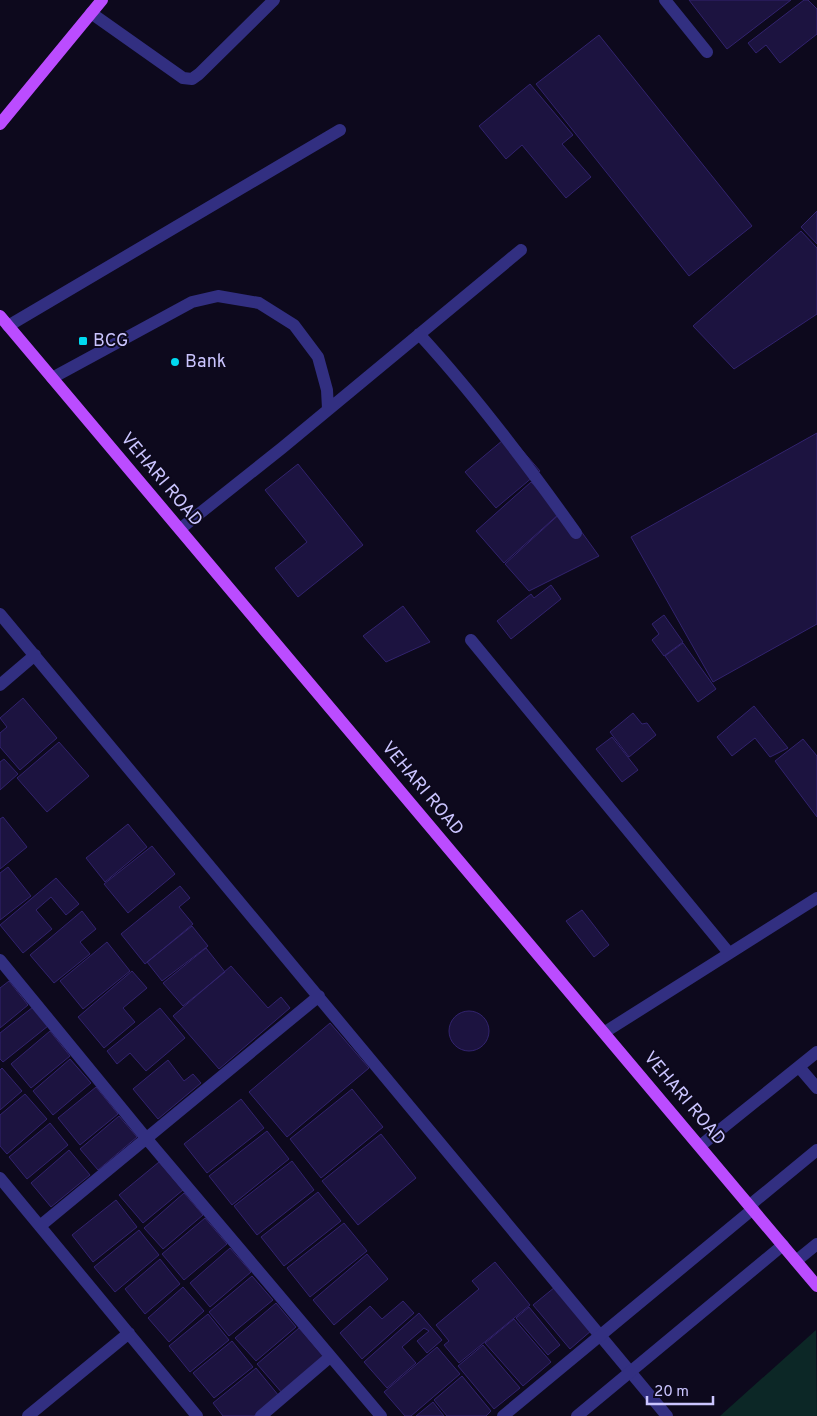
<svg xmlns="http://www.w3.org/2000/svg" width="817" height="1416" font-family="Overpass,sans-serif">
	<rect width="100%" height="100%" fill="#0d091d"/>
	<path fill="#0c2726" d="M 816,1330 L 817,1416 L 720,1416 Z"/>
	<path fill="#1c1340" stroke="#32236e" d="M 689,0 L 791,0 L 727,49 Z
		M 804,0 L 808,0 L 817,9 L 817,34 L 780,63 L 766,45 L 756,53 L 748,43 Z
		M 599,35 L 752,226 L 689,276 L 536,84 Z
		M 530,84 L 573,135 L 562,144 L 591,177 L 566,198 L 522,145 L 506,159 L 479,126 Z
		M 817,211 L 817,244 L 801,227 Z
		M 801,231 L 817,248 L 817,314 L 734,369 L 693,326 Z
		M 817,433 L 817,624 L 713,682 L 631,537 Z
		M 509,435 L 540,471 L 496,508 L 465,472 Z
		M 298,464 L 363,545 L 298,597 L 275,568 L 307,542 L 265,490 Z
		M 531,482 L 560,513 L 504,563 L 476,531 Z
		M 565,509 L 599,556 L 529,591 L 505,564 Z
		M 551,585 L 561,599 L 511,639 L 497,621 L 531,594 L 534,598 Z
		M 403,606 L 430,642 L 386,662 L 363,636 Z
		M 664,615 L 683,642 L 664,656 L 652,640 L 659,634 L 652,624 Z
		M 683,643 L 716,689 L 698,702 L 665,656 Z
		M 23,698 L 57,738 L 20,770 L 0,747 L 0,733 L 7,727 L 0,718 Z
		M 754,706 L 788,748 L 770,757 L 755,738 L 732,756 L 717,737 Z
		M 633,713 L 642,724 L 647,723 L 656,735 L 629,757 L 610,732 Z
		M 612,737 L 638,770 L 622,782 L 596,749 Z
		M 803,739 L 817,756 L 817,817 L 775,761 Z
		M 59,742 L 89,776 L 47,812 L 17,778 Z
		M 4,759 L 18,774 L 0,790 L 0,762 Z
		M 3,817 L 27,847 L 0,869 L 0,819 Z
		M 128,824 L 147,847 L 105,882 L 86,858 Z
		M 152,846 L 175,874 L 128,913 L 104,884 Z
		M 8,867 L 31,896 L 0,920 L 0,873 Z
		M 56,878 L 79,904 L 66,915 L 51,897 L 36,910 L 52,929 L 23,953 L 0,925 Z
		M 180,886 L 190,898 L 179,907 L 193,924 L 145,964 L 121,934 Z
		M 582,910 L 609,945 L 594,957 L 566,921 Z
		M 82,911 L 96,929 L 80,942 L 90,954 L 54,983 L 30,955 Z
		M 192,926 L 208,946 L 162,981 L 147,962 Z
		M 107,942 L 130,971 L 83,1009 L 60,981 Z
		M 206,948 L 225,972 L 183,1006 L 163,983 Z
		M 231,966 L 268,1008 L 281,997 L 290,1008 L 219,1069 L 173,1016 Z
		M 132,971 L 147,988 L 123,1008 L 135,1022 L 104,1048 L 78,1017 Z
		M 9,981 L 28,1005 L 0,1028 L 0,988 Z
		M 33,1007 L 48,1026 L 3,1062 L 0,1059 L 0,1033 Z
		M 160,1008 L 185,1038 L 146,1071 L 130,1053 L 117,1064 L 107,1051 Z
		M449 1031a20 20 0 1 1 40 0a20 20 0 1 1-40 0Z
		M 330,1023 L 369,1068 L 287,1137 L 249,1092 Z
		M 50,1031 L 70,1056 L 31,1088 L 11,1064 Z
		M 70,1059 L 91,1083 L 53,1115 L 33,1091 Z
		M 168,1060 L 184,1081 L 193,1074 L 201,1083 L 158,1119 L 133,1089 Z
		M 2,1068 L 22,1091 L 0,1110 L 0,1070 Z
		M 96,1087 L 118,1114 L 80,1145 L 58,1118 Z
		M 352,1089 L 383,1127 L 321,1178 L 290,1139 Z
		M 25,1094 L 47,1119 L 7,1154 L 0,1146 L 0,1115 Z
		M 241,1099 L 264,1128 L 207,1173 L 184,1144 Z
		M 119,1116 L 137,1137 L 98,1170 L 80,1149 Z
		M 50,1123 L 68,1145 L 27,1179 L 9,1157 Z
		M 267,1131 L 289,1159 L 232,1205 L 209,1176 Z
		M 381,1134 L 416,1178 L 358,1225 L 322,1181 Z
		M 69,1150 L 90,1175 L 51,1207 L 31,1183 Z
		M 292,1161 L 314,1190 L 257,1235 L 234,1206 Z
		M 159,1162 L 183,1190 L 143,1223 L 119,1195 Z
		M 318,1192 L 341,1221 L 284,1266 L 261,1237 Z
		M 184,1193 L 203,1215 L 163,1249 L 144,1228 Z
		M 116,1200 L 137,1227 L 93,1262 L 72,1235 Z
		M 205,1218 L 227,1244 L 184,1280 L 162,1254 Z
		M 344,1223 L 367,1251 L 310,1297 L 287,1268 Z
		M 139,1230 L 159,1255 L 115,1292 L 94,1267 Z
		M 230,1248 L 251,1272 L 210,1307 L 190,1283 Z
		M 367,1254 L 388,1279 L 334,1325 L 313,1300 Z
		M 160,1259 L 180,1284 L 145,1314 L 125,1289 Z
		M 495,1262 L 530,1305 L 459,1363 L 444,1345 L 449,1341 L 436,1325 L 479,1289 L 472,1281 Z
		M 252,1276 L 273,1300 L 229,1336 L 209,1312 Z
		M 183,1287 L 204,1311 L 169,1342 L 148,1318 Z
		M 555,1287 L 592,1330 L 570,1349 L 533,1305 Z
		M 403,1301 L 414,1313 L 362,1359 L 340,1333 L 370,1306 L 382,1319 Z
		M 276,1303 L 296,1327 L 256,1361 L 235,1338 Z
		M 529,1307 L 560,1345 L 548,1355 L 516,1318 Z
		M 419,1313 L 442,1340 L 427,1353 L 417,1341 L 429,1331 L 424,1328 L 402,1347 L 416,1363 L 387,1388 L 364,1362 Z
		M 208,1314 L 229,1340 L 190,1372 L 169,1346 Z
		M 514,1319 L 551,1362 L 523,1386 L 485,1343 Z
		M 299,1328 L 325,1358 L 283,1394 L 257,1364 Z
		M 232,1341 L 253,1367 L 214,1398 L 193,1373 Z
		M 483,1345 L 520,1388 L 494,1409 L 458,1366 Z
		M 437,1347 L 460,1374 L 411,1416 L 405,1416 L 384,1392 Z
		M 256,1368 L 279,1396 L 254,1416 L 223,1416 L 213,1403 Z
		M 462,1376 L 491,1411 L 486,1416 L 447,1416 L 434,1400 Z
		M 433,1402 L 444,1416 L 416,1416 Z"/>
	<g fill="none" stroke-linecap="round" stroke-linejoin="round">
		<path stroke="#322f81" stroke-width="12" d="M 665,0 L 707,52
			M 91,13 L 183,78 L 192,79 L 199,74 L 274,0
			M 8,326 L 340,130
			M 419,334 C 476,396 527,464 576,533
			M 52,378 L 192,302 L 218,296 L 259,303 L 294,325 L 318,357 L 327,390 L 328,409
			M 180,529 L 282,448 L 521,250
			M 0,614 L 667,1416
			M 471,640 L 729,953
			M 0,685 L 35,655
			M 0,960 L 146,1138 L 381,1416
			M 605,1032 L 817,898
			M 799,1067 L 817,1088
			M 700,1146 L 817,1052
			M 0,1178 L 197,1416
			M 750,1205 L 817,1150
			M 40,1226 L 319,996
			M 796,1261 L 817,1244
			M 28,1416 L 129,1333
			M 261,1416 L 330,1357"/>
		<path stroke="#322f81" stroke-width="12" d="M 503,1416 L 753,1209
			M 577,1416 L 783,1245"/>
		<path stroke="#bb4cff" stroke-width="12" d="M 0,124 L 102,0
			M 0,316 L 817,1286"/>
	</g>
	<g fill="#00d9f0" stroke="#0d091d" stroke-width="2">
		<rect x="78" y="336" width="10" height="10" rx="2.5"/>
		<circle cx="175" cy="362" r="5"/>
	</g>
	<g text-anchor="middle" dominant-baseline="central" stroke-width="4" stroke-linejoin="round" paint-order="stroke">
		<g font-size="18" fill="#cbc5ff" stroke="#0d091d" text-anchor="start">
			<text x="93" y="341">BCG</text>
			<text x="185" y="362">Bank</text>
		</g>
		<g font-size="18" fill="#cbc5ff" stroke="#0d091d">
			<text transform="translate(161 480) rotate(50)">VEHARI ROAD</text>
			<text transform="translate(422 789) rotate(50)">VEHARI ROAD</text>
			<text transform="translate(684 1099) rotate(50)">VEHARI ROAD</text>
		</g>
	</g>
	<path d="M647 1396v8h66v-8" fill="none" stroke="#cbc5ff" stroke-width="2.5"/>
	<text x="654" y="1396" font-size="15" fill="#cbc5ff" stroke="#0d091d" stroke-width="4" paint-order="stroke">20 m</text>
</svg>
